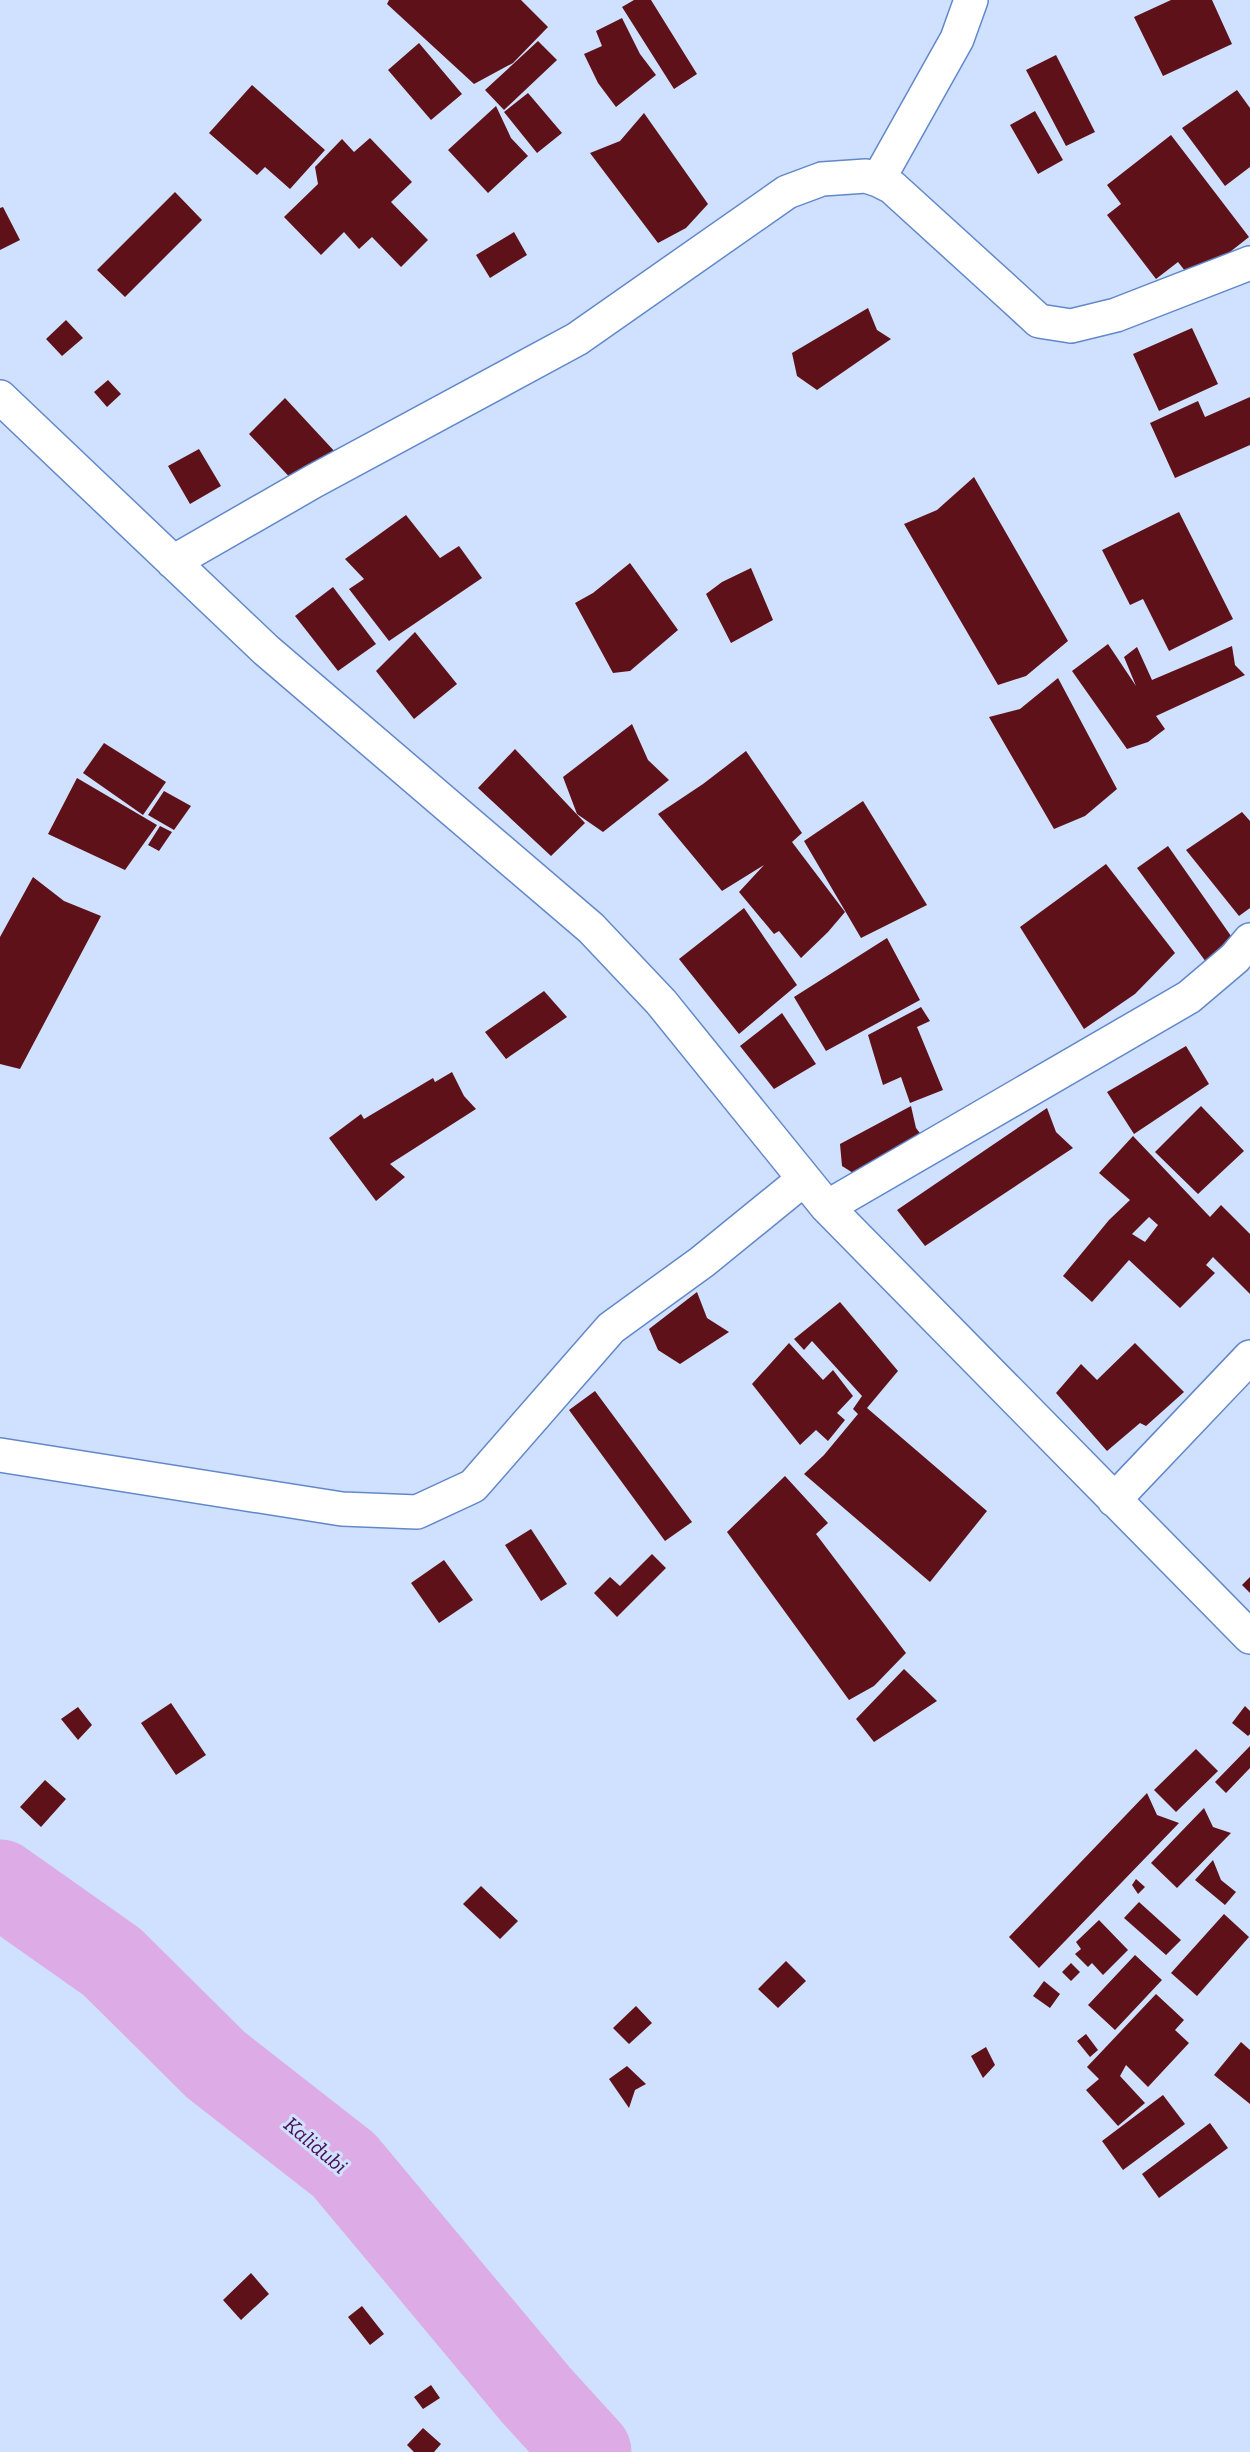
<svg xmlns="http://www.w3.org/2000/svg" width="1250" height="2452" font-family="'Zilla Slab',serif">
	<rect width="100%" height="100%" fill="#cfe1fe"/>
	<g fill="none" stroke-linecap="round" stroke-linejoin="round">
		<path stroke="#ddace7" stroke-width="87" d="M 0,1883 L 112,1962 L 216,2065 L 344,2165 L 536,2395 L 588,2452"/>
	</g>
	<path fill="#5f1119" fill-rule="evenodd" d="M 389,0 L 521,0 L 548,27 L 513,63 L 474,84 L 387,4 Z
		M 634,0 L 651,0 L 697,74 L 674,89 L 622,7 Z
		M 1171,0 L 1212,0 L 1232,44 L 1163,76 L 1134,17 Z
		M 622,18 L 640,54 L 656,75 L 616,107 L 598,83 L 584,54 L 602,46 L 596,31 Z
		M 538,41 L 557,60 L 504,110 L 485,90 Z
		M 419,43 L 462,94 L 431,120 L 388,70 Z
		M 1056,55 L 1095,132 L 1066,146 L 1026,70 Z
		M 252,85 L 325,150 L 290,189 L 265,167 L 257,175 L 209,133 Z
		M 1237,90 L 1250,108 L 1250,167 L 1225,186 L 1182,128 Z
		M 528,93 L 562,133 L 537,153 L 504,112 Z
		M 496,106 L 511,138 L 528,156 L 488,193 L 448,150 Z
		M 1035,111 L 1063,160 L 1038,174 L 1010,125 Z
		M 644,113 L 708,204 L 686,228 L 658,243 L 590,153 L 620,141 Z
		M 1171,135 L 1249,237 L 1193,281 L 1178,262 L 1156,279 L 1107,215 L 1121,204 L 1107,185 Z
		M 370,138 L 412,182 L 391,202 L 428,240 L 401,267 L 372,237 L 359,249 L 344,232 L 321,255 L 284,217 L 318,184 L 315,167 L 342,139 L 354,152 Z
		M 175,192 L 202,220 L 125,297 L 97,270 Z
		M 3,207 L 20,240 L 0,250 L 0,208 Z
		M 514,232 L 527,255 L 490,278 L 476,255 Z
		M 868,308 L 877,330 L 891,339 L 817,390 L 797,376 L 792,353 Z
		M 66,320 L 83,338 L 62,356 L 46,339 Z
		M 1192,328 L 1218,384 L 1159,411 L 1133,354 Z
		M 108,380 L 121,394 L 107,407 L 94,392 Z
		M 1250,397 L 1250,445 L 1175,478 L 1150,423 L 1198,401 L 1205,417 Z
		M 285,398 L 337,454 L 297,485 L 249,434 Z
		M 199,449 L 221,486 L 190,504 L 168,466 Z
		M 974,477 L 1068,641 L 1026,676 L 998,685 L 904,524 L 937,510 Z
		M 1179,512 L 1233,619 L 1169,651 L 1143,599 L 1130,605 L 1102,550 Z
		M 406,515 L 440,558 L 459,546 L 482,578 L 389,641 L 349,589 L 364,579 L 345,559 Z
		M 630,563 L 678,630 L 630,671 L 613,673 L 575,603 L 593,593 Z
		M 751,568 L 773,620 L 731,643 L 706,594 L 722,582 Z
		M 333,587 L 376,644 L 338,671 L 295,616 Z
		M 415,632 L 457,684 L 414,719 L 376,671 Z
		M 1108,644 L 1136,686 L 1124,657 L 1137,647 L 1152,680 L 1232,646 L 1235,665 L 1245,675 L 1156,716 L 1165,729 L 1148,742 L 1127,749 L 1072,671 Z
		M 1058,678 L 1117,789 L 1085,816 L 1054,829 L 989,717 L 1020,709 Z
		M 632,724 L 648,760 L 669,780 L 603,832 L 577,814 L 563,777 Z
		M 104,743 L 166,782 L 143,815 L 83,773 Z
		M 515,749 L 585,823 L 551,856 L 478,788 Z
		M 746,751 L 802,833 L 792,842 L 845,912 L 828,932 L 801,958 L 779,931 L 774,934 L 739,892 L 764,865 L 722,891 L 658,814 L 703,784 Z
		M 77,778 L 157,825 L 125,870 L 48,834 Z
		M 164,791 L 191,806 L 174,830 L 148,815 Z
		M 863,801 L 927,905 L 861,938 L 804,841 Z
		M 1242,812 L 1250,821 L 1250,908 L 1239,916 L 1186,850 Z
		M 160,826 L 172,832 L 159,851 L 148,845 Z
		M 1168,846 L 1231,936 L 1206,962 L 1137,868 Z
		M 1106,864 L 1175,953 L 1135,994 L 1084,1029 L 1020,927 Z
		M 33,877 L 64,901 L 101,916 L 20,1069 L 0,1064 L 0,937 Z
		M 744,908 L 797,985 L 739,1034 L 679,959 Z
		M 887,938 L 920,1000 L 826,1051 L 794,997 Z
		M 544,991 L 567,1017 L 506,1059 L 485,1032 Z
		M 921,1007 L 930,1021 L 917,1027 L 943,1090 L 910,1103 L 901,1077 L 883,1085 L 868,1035 Z
		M 782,1013 L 816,1064 L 774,1089 L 740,1046 Z
		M 1186,1046 L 1209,1084 L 1134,1134 L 1107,1092 Z
		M 452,1072 L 464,1096 L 476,1109 L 390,1164 L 405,1177 L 376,1201 L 329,1138 L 361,1114 L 364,1119 L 433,1078 L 435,1082 Z
		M 911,1106 L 916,1128 L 926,1141 L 861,1178 L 842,1166 L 840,1144 Z
		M 1201,1106 L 1244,1151 L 1198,1194 L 1155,1152 Z
		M 1047,1108 L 1056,1132 L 1073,1148 L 925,1246 L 897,1210 Z
		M 1133,1136 L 1210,1217 L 1221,1205 L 1250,1234 L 1250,1294 L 1213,1257 L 1206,1265 L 1215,1273 L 1180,1308 L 1129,1260 L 1092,1302 L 1063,1276 L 1109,1220 L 1130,1200 L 1099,1173 ZM 1149,1217 L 1158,1225 L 1145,1242 L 1132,1234 Z
		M 697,1292 L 707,1318 L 729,1332 L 680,1364 L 658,1350 L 649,1329 Z
		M 840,1302 L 898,1371 L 867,1408 L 987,1511 L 930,1582 L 804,1474 L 824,1455 L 858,1414 L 853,1409 L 862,1396 L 812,1341 L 804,1350 L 794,1339 Z
		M 789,1343 L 823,1380 L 833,1370 L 853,1396 L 837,1413 L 845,1420 L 828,1441 L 816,1430 L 800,1445 L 752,1384 Z
		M 1135,1343 L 1184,1392 L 1146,1426 L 1140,1423 L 1107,1451 L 1056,1393 L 1081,1364 L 1097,1380 Z
		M 595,1391 L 692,1522 L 665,1541 L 569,1410 Z
		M 785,1476 L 828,1523 L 816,1534 L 906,1653 L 874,1686 L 849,1700 L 727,1532 Z
		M 531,1529 L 567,1584 L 541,1601 L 505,1545 Z
		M 652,1554 L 666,1568 L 617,1617 L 594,1593 L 610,1577 L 620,1586 Z
		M 444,1560 L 473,1600 L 439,1623 L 411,1583 Z
		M 1250,1577 L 1250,1593 L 1242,1585 Z
		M 904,1669 L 937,1701 L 874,1742 L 856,1719 Z
		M 171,1703 L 206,1755 L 176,1775 L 141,1723 Z
		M 1245,1706 L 1250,1711 L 1250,1734 L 1248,1736 L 1232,1723 Z
		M 78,1707 L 92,1725 L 78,1740 L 61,1719 Z
		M 1250,1746 L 1250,1768 L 1226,1793 L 1215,1782 Z
		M 1196,1749 L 1218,1771 L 1176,1812 L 1154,1790 Z
		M 45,1780 L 66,1799 L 41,1827 L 20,1807 Z
		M 1147,1793 L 1157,1815 L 1179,1823 L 1039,1968 L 1009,1937 Z
		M 1204,1808 L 1213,1827 L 1231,1833 L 1177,1888 L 1151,1863 Z
		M 1213,1860 L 1221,1880 L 1236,1892 L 1225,1905 L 1195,1880 Z
		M 1136,1879 L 1145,1887 L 1138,1894 L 1132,1885 Z
		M 481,1886 L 518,1921 L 500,1939 L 463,1904 Z
		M 1139,1902 L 1181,1940 L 1166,1955 L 1124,1918 Z
		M 1224,1914 L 1249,1937 L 1197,1996 L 1171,1973 Z
		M 1099,1920 L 1128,1950 L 1103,1975 L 1092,1963 L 1088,1967 L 1075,1954 L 1081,1949 L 1076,1942 Z
		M 1135,1955 L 1162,1980 L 1115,2030 L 1088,2005 Z
		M 786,1961 L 806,1981 L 778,2008 L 758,1989 Z
		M 1071,1963 L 1080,1972 L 1071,1981 L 1062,1972 Z
		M 1044,1981 L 1060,1994 L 1050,2008 L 1033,1996 Z
		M 1156,1994 L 1184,2020 L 1175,2030 L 1189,2043 L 1148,2087 L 1126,2065 L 1120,2076 L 1145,2103 L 1118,2126 L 1086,2090 L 1099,2079 L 1087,2067 Z
		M 636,2006 L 652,2023 L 629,2044 L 613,2028 Z
		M 1086,2034 L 1098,2050 L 1090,2057 L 1077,2041 Z
		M 1241,2042 L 1250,2050 L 1250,2104 L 1214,2075 Z
		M 986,2047 L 995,2065 L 983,2078 L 971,2056 Z
		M 627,2066 L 646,2084 L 635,2090 L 629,2108 L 609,2079 Z
		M 1163,2095 L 1185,2124 L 1123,2170 L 1102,2141 Z
		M 1210,2123 L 1228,2148 L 1159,2198 L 1142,2174 Z
		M 251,2273 L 269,2294 L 241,2320 L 223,2300 Z
		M 362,2306 L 384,2334 L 370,2345 L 348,2317 Z
		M 431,2385 L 440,2398 L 423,2409 L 414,2397 Z
		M 423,2428 L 441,2444 L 434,2452 L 414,2452 L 407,2445 Z"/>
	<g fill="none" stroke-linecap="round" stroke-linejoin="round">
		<defs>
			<path id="minor" d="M 878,180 L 957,39 L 971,0
				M 0,397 L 266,650 L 591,928 L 661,1002 L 827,1207 L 1250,1637
				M 173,562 L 314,481 L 577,339 L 787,192 L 822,179 L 866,176 L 878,180 L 892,187 L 1014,298 L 1039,321 L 1071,326 L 1116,315 L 1250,263
				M 827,1207 L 1189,997 L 1235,958 L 1250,940
				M 0,1455 L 342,1509 L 417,1512 L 473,1486 L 611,1328 L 702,1262 L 804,1179
				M 1114,1500 L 1250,1357"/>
		</defs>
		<use href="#minor" stroke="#6288ca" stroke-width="36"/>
		<use href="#minor" stroke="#fff" stroke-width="33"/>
	</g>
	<g text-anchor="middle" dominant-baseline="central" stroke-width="6" stroke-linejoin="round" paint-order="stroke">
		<g font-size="22" font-style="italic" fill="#4a0e55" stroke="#cfe1fe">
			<text transform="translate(316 2145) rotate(40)">Kalidubi</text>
		</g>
	</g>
</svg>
